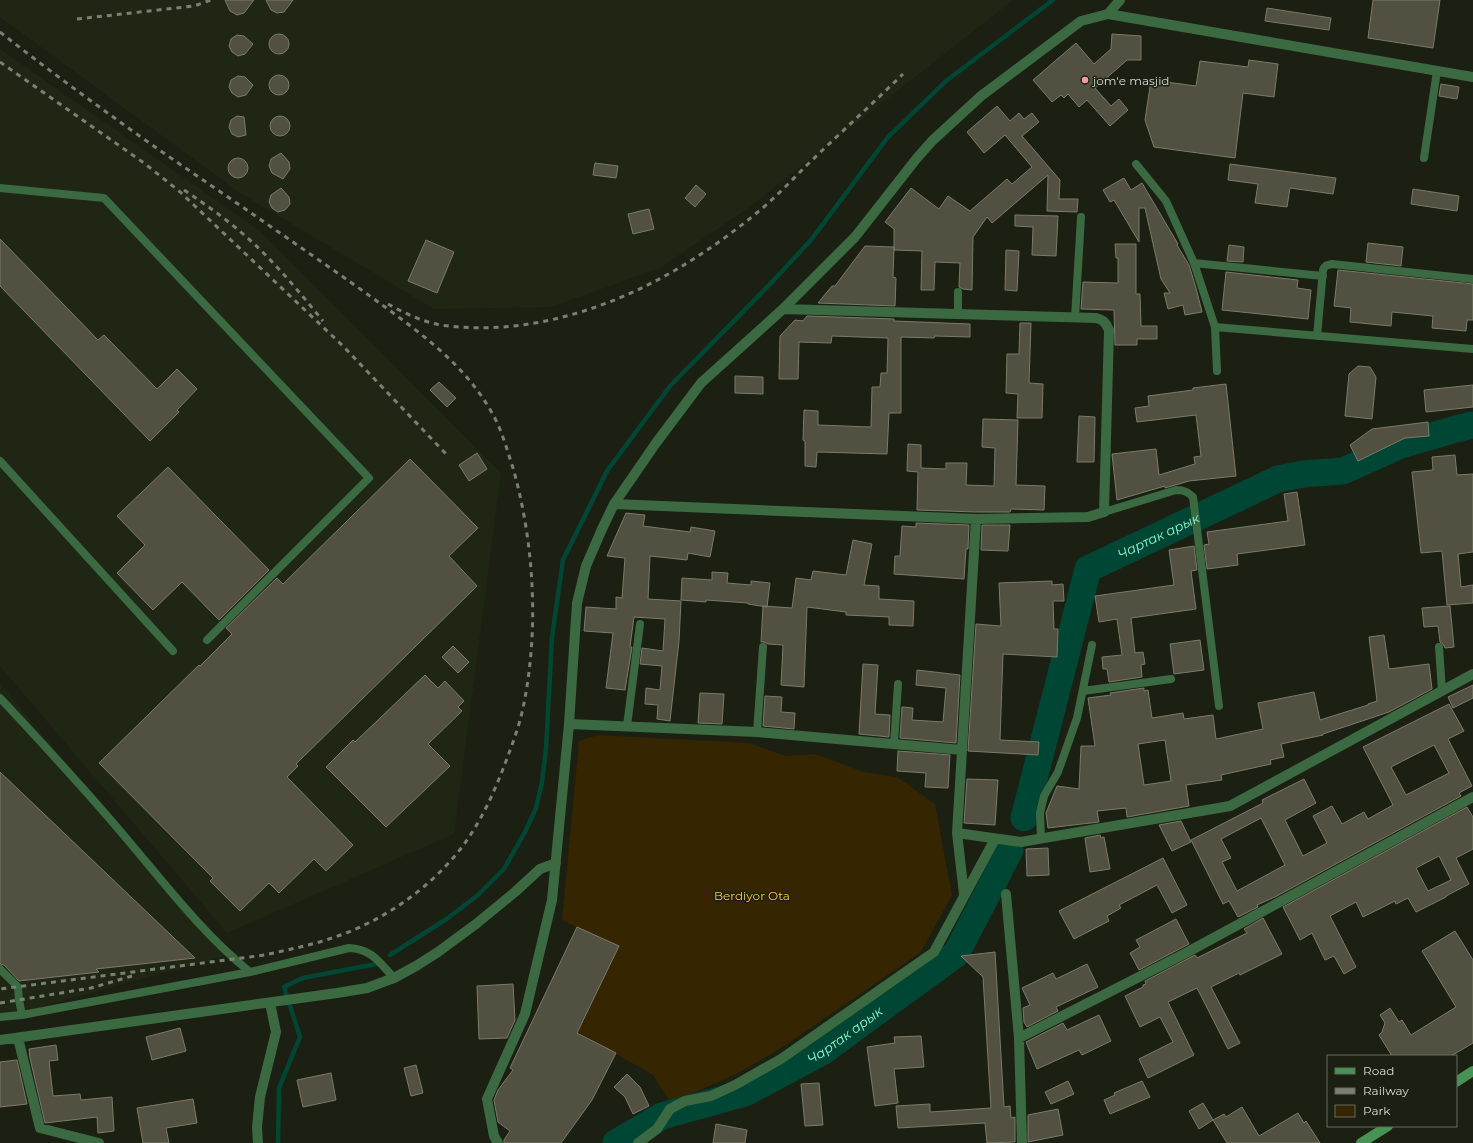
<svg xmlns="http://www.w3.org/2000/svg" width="1473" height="1143" font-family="Montserrat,sans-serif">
	<rect width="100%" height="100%" fill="#1b2013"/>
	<path fill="#1f2714" d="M 0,0 L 1013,0 L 748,208 L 660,268 L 551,307 L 434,309 L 240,193 L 0,17 Z
		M 0,49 L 260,231 L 501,473 L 454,834 L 227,933 L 0,666 Z
		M 0,683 L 14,700 L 225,956 L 0,1018 Z"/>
	<path fill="#352501" d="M 598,735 L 749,743 L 786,756 L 816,754 L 864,772 L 897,777 L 935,804 L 952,895 L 921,952 L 783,1047 L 736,1074 L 671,1103 L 653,1075 L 578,1032 L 619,947 L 562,920 L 579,741 Z"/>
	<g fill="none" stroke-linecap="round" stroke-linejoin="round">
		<path stroke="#004635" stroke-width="4.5" d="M 390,955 L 448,918 L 478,895 L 504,869 L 525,832 L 536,808 L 542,782 L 546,749 L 552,637 L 563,560 L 607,471 L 670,386 L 773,281 L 811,240 L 888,137 L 946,81 L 1053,0
			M 278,1143 L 279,1088 L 300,1037 L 284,987 L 303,978 L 376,964"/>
		<g stroke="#004635" stroke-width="27">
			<path id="s1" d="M 1024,818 L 1088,569 L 1278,479 L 1303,474 L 1343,471 L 1401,445 L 1456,429 L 1473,425"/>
			<path id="s2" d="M 616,1143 L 662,1116 L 745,1093 L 822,1052 L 956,954 L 1010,850"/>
		</g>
	</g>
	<path fill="#525141" stroke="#7b7b69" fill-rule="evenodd" d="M 225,0 L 254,0 L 244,13 L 237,15 L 230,11 Z
		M 266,0 L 293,0 L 284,12 L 277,13 L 271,10 Z
		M 1373,0 L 1440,0 L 1433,48 L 1368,38 Z
		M 1267,8 L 1331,18 L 1329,30 L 1265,21 Z
		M269 44a10 10 0 1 1 20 0a10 10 0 1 1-20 0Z
		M 1112,34 L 1141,36 L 1141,60 L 1127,60 L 1095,88 L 1111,106 L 1119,99 L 1128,110 L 1110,126 L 1087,100 L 1079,107 L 1068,94 L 1064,98 L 1061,95 L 1052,102 L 1033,80 L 1076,43 L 1094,64 L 1111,49 Z
		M 237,35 L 244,36 L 253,44 L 245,54 L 238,56 L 232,52 L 229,46 L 231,39 Z
		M 1249,60 L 1278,64 L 1274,97 L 1243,93 L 1235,158 L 1154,147 L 1145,120 L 1151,80 L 1196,86 L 1200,61 L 1248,67 Z
		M269 85a10 10 0 1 1 20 0a10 10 0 1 1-20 0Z
		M 238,76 L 245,77 L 253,85 L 246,95 L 238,97 L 232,93 L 229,87 L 231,80 Z
		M 1441,84 L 1459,87 L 1457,99 L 1439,96 Z
		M 997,106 L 1010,121 L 1019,113 L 1024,119 L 1032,113 L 1039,122 L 1022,136 L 1060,180 L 1059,199 L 1078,199 L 1077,212 L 1047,211 L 1048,175 L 992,223 L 987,217 L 973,237 L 972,290 L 963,289 L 959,287 L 960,263 L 935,262 L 934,290 L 921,290 L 922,251 L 894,250 L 894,229 L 885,222 L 911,188 L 939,209 L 948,196 L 970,211 L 1007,179 L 1012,184 L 1032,167 L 1005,135 L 984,153 L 967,132 Z
		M270 126a10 10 0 1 1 20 0a10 10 0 1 1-20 0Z
		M 237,116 L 244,117 L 246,135 L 238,137 L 232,134 L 229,127 L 231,120 Z
		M 281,153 L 289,162 L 290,169 L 283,179 L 272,173 L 269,166 L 271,159 Z
		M228 168a10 10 0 1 1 20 0a10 10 0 1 1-20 0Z
		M 595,163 L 618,166 L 616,178 L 593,175 Z
		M 1230,164 L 1336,178 L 1333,194 L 1290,188 L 1287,207 L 1255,203 L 1258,184 L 1228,180 Z
		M 1124,178 L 1131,190 L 1142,183 L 1178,244 L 1177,245 L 1189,265 L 1196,288 L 1202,312 L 1185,315 L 1183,305 L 1168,309 L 1164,293 L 1170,293 L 1161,279 L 1145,208 L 1139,208 L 1139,242 L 1114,200 L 1110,202 L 1103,190 Z
		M 696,185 L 706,194 L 695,207 L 685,198 Z
		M 281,188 L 289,197 L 290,204 L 285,210 L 278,212 L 272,208 L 269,202 L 271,195 Z
		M 1413,189 L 1459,196 L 1457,211 L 1411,204 Z
		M 649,209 L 654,229 L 633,234 L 628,214 Z
		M 1015,215 L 1058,216 L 1056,256 L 1032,255 L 1033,227 L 1015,226 Z
		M 0,239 L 98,340 L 104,335 L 157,389 L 177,369 L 197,389 L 177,410 L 179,412 L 150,441 L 0,286 Z
		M 426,240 L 454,252 L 437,293 L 408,281 Z
		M 1368,243 L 1403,247 L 1401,266 L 1366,262 Z
		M 1115,244 L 1136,244 L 1136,294 L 1140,294 L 1141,326 L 1157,326 L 1157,339 L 1137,339 L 1137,345 L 1115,345 L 1114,310 L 1081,309 L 1083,282 L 1118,283 L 1118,258 L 1116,258 Z
		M 1229,245 L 1244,247 L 1243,262 L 1227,261 Z
		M 865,246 L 894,247 L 893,277 L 896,278 L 895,306 L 818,303 L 832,286 L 835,286 Z
		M 1006,250 L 1019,251 L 1017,291 L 1005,290 Z
		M 1338,270 L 1473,284 L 1473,320 L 1467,320 L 1466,331 L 1432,328 L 1433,316 L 1392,312 L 1391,326 L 1350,322 L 1351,308 L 1334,306 Z
		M 1226,272 L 1298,280 L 1297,288 L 1311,290 L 1308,319 L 1222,310 Z
		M 807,316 L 894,319 L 894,321 L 970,324 L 970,337 L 935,336 L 934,338 L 901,337 L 901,413 L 889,413 L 887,454 L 817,452 L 816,467 L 805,466 L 805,441 L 803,440 L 804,410 L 818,411 L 818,425 L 871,427 L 872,387 L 880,387 L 881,373 L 887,373 L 888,338 L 832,336 L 831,343 L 799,342 L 798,379 L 779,379 L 780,336 L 795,320 L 803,321 Z
		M 1020,323 L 1031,323 L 1029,383 L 1043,384 L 1042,418 L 1017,418 L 1018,394 L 1006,393 L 1007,354 L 1019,354 Z
		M 1358,366 L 1370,367 L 1376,377 L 1372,419 L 1345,416 L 1349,374 Z
		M 735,376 L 763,377 L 763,394 L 735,393 Z
		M 439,382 L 456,398 L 447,407 L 430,390 Z
		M 1226,384 L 1236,476 L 1189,481 L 1165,488 L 1165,486 L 1117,500 L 1112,454 L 1156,449 L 1159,475 L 1195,464 L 1194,457 L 1201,456 L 1196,415 L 1137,422 L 1135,408 L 1149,406 L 1148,396 L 1193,390 L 1193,388 Z
		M 1473,385 L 1473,407 L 1426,412 L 1424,390 Z
		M 1079,416 L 1095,417 L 1094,462 L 1077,462 Z
		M 983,419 L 1018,420 L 1016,485 L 1045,486 L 1044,510 L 1011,509 L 1010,512 L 976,512 L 917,510 L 918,472 L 907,471 L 908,444 L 921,445 L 921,468 L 946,469 L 946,463 L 967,463 L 966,485 L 994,486 L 995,448 L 982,447 Z
		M 1428,422 L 1429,436 L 1405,438 L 1358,461 L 1350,445 L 1372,429 Z
		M 477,453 L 487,469 L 469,481 L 459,465 Z
		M 1455,455 L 1457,475 L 1473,474 L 1473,552 L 1458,554 L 1461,587 L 1473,585 L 1473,603 L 1447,605 L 1442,551 L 1421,553 L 1412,472 L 1433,470 L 1432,457 Z
		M 410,459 L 478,528 L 449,556 L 477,586 L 296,764 L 298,766 L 287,777 L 353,845 L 326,871 L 314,859 L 279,893 L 269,883 L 240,911 L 210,881 L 213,878 L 99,763 L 199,665 L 200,666 L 232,634 L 226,628 L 277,578 L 283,584 Z
		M 168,467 L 269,570 L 219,620 L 182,582 L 153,610 L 117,573 L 145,545 L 117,516 Z
		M 1297,492 L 1305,545 L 1237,554 L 1238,565 L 1207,569 L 1204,545 L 1209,544 L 1207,532 L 1288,521 L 1284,494 Z
		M 626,513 L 645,515 L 643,526 L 690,532 L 691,527 L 715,531 L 710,557 L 688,553 L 687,560 L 650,556 L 648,599 L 681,601 L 679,641 L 670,721 L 657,719 L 658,705 L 645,704 L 646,688 L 660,690 L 662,666 L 640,664 L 642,648 L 663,651 L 665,619 L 634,617 L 630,647 L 632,647 L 625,690 L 606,688 L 613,633 L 584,631 L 586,607 L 616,609 L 616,597 L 622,598 L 625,558 L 607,556 Z
		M 916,523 L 969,525 L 968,549 L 966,549 L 964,579 L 894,574 L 895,556 L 900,556 L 902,526 L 916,527 Z
		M 982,525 L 1010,525 L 1008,551 L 981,550 Z
		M 853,540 L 872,544 L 864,585 L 879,586 L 879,599 L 914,601 L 913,626 L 889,625 L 889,617 L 846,615 L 846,612 L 807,607 L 804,687 L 781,685 L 783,645 L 768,644 L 764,642 L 761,642 L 763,606 L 792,608 L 796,578 L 811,580 L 813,571 L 846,575 Z
		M 1194,546 L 1197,570 L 1191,571 L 1196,609 L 1131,618 L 1135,653 L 1143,652 L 1145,664 L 1141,665 L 1142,677 L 1109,682 L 1107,669 L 1103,669 L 1102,657 L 1122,655 L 1117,619 L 1099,622 L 1095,596 L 1174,585 L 1169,550 Z
		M 712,572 L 728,573 L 727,583 L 751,585 L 751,581 L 770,583 L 767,607 L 748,604 L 748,603 L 706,600 L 706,602 L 681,600 L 682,578 L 712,580 Z
		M 1052,581 L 1052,585 L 1063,584 L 1064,601 L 1053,601 L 1054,629 L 1058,629 L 1057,657 L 1003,654 L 1000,740 L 1039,742 L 1038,755 L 968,751 L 976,624 L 1001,626 L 999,583 Z
		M 1450,606 L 1454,647 L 1445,648 L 1443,644 L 1440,642 L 1438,626 L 1424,627 L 1422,608 Z
		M 1384,635 L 1389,669 L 1429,664 L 1432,689 L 1389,712 L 1323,734 L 1323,735 L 1281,744 L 1284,757 L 1270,760 L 1271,764 L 1221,775 L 1222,780 L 1186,785 L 1189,806 L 1127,817 L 1126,808 L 1097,811 L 1099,822 L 1048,828 L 1046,813 L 1057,786 L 1079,789 L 1081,746 L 1095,746 L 1088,698 L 1111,695 L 1110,693 L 1144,688 L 1144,691 L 1148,690 L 1152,718 L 1183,713 L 1184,719 L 1213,715 L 1216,739 L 1263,729 L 1258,703 L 1314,692 L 1320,720 L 1368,705 L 1368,704 L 1377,701 L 1369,637 ZM 1165,740 L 1171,781 L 1144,785 L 1138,744 Z
		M 1200,640 L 1204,670 L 1174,674 L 1170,644 Z
		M 453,646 L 469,662 L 458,673 L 442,657 Z
		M 863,664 L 878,665 L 875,714 L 890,715 L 889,737 L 859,734 Z
		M 917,670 L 960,675 L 956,743 L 900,738 L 902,707 L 913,708 L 912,720 L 943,722 L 946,688 L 916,685 Z
		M 425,675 L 438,688 L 445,681 L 464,701 L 458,707 L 462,711 L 428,744 L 450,766 L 386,827 L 326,767 L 353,740 L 355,742 Z
		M 1473,685 L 1473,698 L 1453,708 L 1448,697 Z
		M 700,693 L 724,694 L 722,724 L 698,723 Z
		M 765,696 L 782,697 L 781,712 L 795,713 L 794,729 L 763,726 Z
		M 1449,704 L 1464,731 L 1448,739 L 1472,786 L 1459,793 L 1461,796 L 1277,896 L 1257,905 L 1258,907 L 1238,917 L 1229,901 L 1223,904 L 1191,840 L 1263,803 L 1262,800 L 1304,779 L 1316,803 L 1285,820 L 1303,856 L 1327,843 L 1313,816 L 1332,806 L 1342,824 L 1364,812 L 1368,819 L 1393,805 L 1363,747 ZM 1434,745 L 1449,773 L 1406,795 L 1391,767 ZM 1261,818 L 1285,865 L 1237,891 L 1222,862 L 1231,858 L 1221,839 Z
		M 898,751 L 950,755 L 948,788 L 925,787 L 926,773 L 897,771 Z
		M 0,772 L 195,958 L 96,969 L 99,972 L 19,981 L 4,965 L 0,964 Z
		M 967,779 L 998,780 L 995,825 L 964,823 Z
		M 1467,807 L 1473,817 L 1473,849 L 1456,858 L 1469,884 L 1446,896 L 1446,897 L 1416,912 L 1408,898 L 1396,904 L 1395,901 L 1363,917 L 1356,902 L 1330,916 L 1356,967 L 1344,974 L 1334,956 L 1325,960 L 1312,933 L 1300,940 L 1283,907 ZM 1439,856 L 1451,880 L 1428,891 L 1416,868 Z
		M 1181,821 L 1191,842 L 1172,851 L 1159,825 Z
		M 1100,835 L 1101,838 L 1104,837 L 1110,869 L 1090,872 L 1085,838 Z
		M 1048,848 L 1049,875 L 1027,876 L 1026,849 Z
		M 1163,858 L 1187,905 L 1172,913 L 1157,885 L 1119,905 L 1121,908 L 1107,916 L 1109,921 L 1074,939 L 1059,911 Z
		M 1263,918 L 1282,954 L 1240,975 L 1239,973 L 1211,987 L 1240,1043 L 1228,1049 L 1197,988 L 1168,1002 L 1194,1055 L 1148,1078 L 1139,1059 L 1173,1042 L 1160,1017 L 1140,1027 L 1125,996 L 1143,987 L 1143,985 L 1146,984 L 1145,981 L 1195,955 L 1197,958 L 1247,933 L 1244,929 Z
		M 1176,919 L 1189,944 L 1139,970 L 1130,953 L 1140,947 L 1136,940 Z
		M 577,927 L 619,946 L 577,1033 L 616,1053 L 592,1100 L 561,1143 L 504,1143 L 504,1140 L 510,1131 L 498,1122 L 494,1100 L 498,1090 L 513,1070 L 510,1068 Z
		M 1455,931 L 1473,960 L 1473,1043 L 1451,1056 L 1392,1056 L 1379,1035 L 1382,1032 L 1385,1023 L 1380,1015 L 1390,1008 L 1399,1022 L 1402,1020 L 1411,1035 L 1456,1007 L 1422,951 Z
		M 995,952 L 1004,1107 L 1010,1106 L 1011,1118 L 1015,1117 L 1015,1142 L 987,1143 L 985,1123 L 898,1128 L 896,1106 L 930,1104 L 930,1112 L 991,1108 L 983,977 L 961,956 Z
		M 1087,964 L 1098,987 L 1056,1007 L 1058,1011 L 1027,1027 L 1024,1022 L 1023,1008 L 1030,1005 L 1022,988 L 1053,973 L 1056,979 Z
		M 513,984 L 515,1020 L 507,1038 L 479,1039 L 477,986 Z
		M 1099,1015 L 1111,1041 L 1082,1055 L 1079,1050 L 1037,1069 L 1026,1042 L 1063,1023 L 1067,1030 Z
		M 180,1028 L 186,1051 L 152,1060 L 146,1037 Z
		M 921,1036 L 924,1067 L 894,1069 L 898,1103 L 875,1106 L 867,1047 L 895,1043 L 894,1037 Z
		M 56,1045 L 58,1060 L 49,1061 L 53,1096 L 80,1094 L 81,1100 L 112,1097 L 114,1131 L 98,1133 L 97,1117 L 45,1123 L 30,1058 L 29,1049 Z
		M 17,1060 L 27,1104 L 0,1107 L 0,1062 Z
		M 416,1065 L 423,1093 L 411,1096 L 404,1068 Z
		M 331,1073 L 336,1100 L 303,1107 L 297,1080 Z
		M 627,1074 L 640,1087 L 649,1106 L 633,1114 L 625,1097 L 614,1087 Z
		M 1068,1081 L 1074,1094 L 1051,1104 L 1045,1092 Z
		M 1142,1081 L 1150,1097 L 1110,1114 L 1104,1100 L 1115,1095 L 1114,1093 Z
		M 819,1083 L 823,1125 L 805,1126 L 801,1084 Z
		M 193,1099 L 197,1123 L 166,1128 L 169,1143 L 143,1143 L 137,1108 Z
		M 1203,1103 L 1213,1120 L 1199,1129 L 1189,1111 Z
		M 1242,1107 L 1259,1136 L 1298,1113 L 1304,1123 L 1306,1121 L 1320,1143 L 1227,1143 L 1213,1120 L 1224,1114 L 1226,1117 Z
		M 1058,1109 L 1063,1135 L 1028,1142 L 1028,1115 Z
		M 716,1124 L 747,1130 L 745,1143 L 713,1143 Z"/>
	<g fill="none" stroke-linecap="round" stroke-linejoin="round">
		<path stroke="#3b6942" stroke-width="8" d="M 1424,158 L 1437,71
			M 1136,164 L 1166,201 L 1194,263 L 1215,327 L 1473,349
			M 0,188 L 104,198 L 369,478 L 207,640
			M 1194,263 L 1323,276
			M 958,315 L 958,292
			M 1075,318 L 1081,217
			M 1215,327 L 1217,371
			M 1317,336 L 1323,270 C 1325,265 1327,265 1332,264 L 1473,279
			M 0,461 L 173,651
			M 1104,512 L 1176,490 C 1184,490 1188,492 1193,497 L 1219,706
			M 1439,647 L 1442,691
			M 1083,691 L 1171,679
			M 0,698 C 43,744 86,790 126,838 C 165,884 203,934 250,972 L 22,1015
			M 627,726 L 640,624
			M 757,732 L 763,647
			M 894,744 L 898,684
			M 1041,839 L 1040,813 L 1044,796 L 1058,772 L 1077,718 L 1092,645
			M 0,969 L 18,987 L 19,1000 L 22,1015 L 0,1017
			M 250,972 L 349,948 C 372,949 379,962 394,978"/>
		<path stroke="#3b6942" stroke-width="10" d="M 1108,14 L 1120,0
			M 614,504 L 976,519 L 1088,517 L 1104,512 L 1109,330 C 1106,323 1104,320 1096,318 L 783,309
			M 976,519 L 957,833 L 1021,842 L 1230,806 L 1473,674
			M 569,724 L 757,732 L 962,750
			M 957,833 L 964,894
			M 1006,894 L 1019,1038 L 1022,1143
			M 18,1038 L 40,1128 L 99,1143
			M 1019,1038 L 1184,954 L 1473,797
			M 0,1040 L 337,993 L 367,988 L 394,978 L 416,966 L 438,952 L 476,924 L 515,892 L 540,869 L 556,863
			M 258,1143 L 257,1127 L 260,1097 L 276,1032 L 270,1003
			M 498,1143 L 494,1136 L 487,1099 L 525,1014 L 552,900 L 569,724 L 577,603 L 586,566 L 602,529 L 614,504 L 656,443 L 701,383 L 783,309 L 855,237 L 917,158 L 932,141 L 981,96 L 1081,21 L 1108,14 L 1473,77
			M 638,1143 L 657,1129 L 670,1109 L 685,1101 L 711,1096 L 735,1085 L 781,1059 L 934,952 L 995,839"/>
		<path stroke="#469355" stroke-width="10" d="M 1456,1082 L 1473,1071
			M 1361,1143 L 1388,1126"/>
		<path stroke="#7b8075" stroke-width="3" stroke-dasharray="5 5" stroke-linecap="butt" d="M 77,19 L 194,6 L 211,0
			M 0,32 C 38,62 77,91 116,119 C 165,155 217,189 267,224 C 307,252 347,279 385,307 C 426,337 467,368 492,413 C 502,430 507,450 513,468 C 534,542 539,628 524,703 C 521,720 515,737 509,753 C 497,786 483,819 462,847 C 429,890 380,923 329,939 C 308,946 286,950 265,955 L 0,989
			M 0,62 L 144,163 L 179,191 L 343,346 L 447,455
			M 184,190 C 202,202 219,214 236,228 C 269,255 296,288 323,321
			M 388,304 C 404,313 423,322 441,325 C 474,330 508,328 541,322 C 621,306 690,267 753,216 C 772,201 789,183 806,166 C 838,135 871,105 903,74
			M 0,1003 L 91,988 L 132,976"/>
	</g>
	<circle fill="#f59b9c" stroke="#1b2013" stroke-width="1.5" cx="1085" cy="80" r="4"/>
	<g text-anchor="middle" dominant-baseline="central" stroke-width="3" stroke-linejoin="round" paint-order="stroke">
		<g font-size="12" fill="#d8dcd3" stroke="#1b2013" text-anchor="start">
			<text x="1093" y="80">jom'e masjid</text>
		</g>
		<g font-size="12" fill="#fdc64d" stroke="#1b2013">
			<text x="752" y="895">Berdiyor Ota</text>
		</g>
		<g font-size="13" font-style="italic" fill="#8afcd6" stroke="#1b2013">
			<text stroke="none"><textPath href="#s1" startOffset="335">Чартак арык</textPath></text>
			<text stroke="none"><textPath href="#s2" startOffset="255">Чартак арык</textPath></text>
		</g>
	</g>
	<rect x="1327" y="1055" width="130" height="72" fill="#1b2013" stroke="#676b60"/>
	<rect x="1335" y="1068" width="20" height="6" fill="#469355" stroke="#676b60"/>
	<text x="1363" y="1075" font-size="12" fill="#d8dcd3">Road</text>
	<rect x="1335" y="1088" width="20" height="6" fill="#7b8075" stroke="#676b60"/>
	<text x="1363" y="1095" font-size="12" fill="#d8dcd3">Railway</text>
	<rect x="1335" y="1105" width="20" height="12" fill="#352501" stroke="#676b60"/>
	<text x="1363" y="1115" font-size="12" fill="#d8dcd3">Park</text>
</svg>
